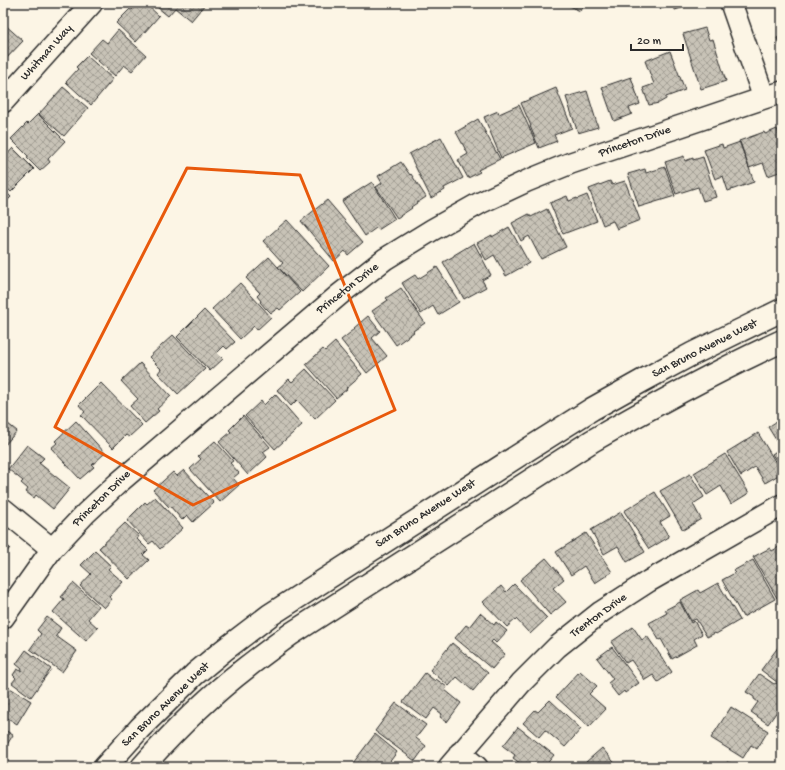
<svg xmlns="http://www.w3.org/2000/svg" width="785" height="770" font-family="'Gochi Hand',sans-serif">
	<defs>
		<pattern id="building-cross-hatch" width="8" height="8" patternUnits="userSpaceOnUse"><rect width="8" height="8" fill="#c8c3b7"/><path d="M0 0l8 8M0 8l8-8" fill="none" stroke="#a39f95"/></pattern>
	</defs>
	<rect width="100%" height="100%" fill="#fcf5e5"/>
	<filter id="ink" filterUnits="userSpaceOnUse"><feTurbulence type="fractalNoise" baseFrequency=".025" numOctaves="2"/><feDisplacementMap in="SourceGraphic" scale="8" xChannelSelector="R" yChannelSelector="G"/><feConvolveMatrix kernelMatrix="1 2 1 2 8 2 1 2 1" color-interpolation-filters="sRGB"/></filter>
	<g filter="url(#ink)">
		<path fill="url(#building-cross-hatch)" stroke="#2b2b2b" d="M 139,3 L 145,3 L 159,16 L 136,42 L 116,23 L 130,9 L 132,10 Z
			M 152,3 L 206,3 L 191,21 L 175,8 L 168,16 Z
			M 564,3 L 584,3 L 580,11 Z
			M 658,3 L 697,3 L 675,10 L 673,4 L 660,8 Z
			M 3,23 L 23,41 L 3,62 Z
			M 705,28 L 709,40 L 713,39 L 726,81 L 701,89 L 683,34 Z
			M 118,30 L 146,55 L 132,71 L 124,65 L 115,76 L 89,53 L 102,39 L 107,43 Z
			M 782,36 L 782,50 L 777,38 Z
			M 670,51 L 685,90 L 666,97 L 666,99 L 659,103 L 649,105 L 643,88 L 654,84 L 645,61 Z
			M 87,56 L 113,79 L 91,105 L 66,82 L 78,69 L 76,67 Z
			M 631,77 L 640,104 L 629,108 L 632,114 L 614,121 L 602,87 Z
			M 63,87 L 88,108 L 64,136 L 39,114 Z
			M 556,88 L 572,128 L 554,135 L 557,141 L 539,148 L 530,126 L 531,126 L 521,103 Z
			M 587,91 L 598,127 L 578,133 L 566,97 Z
			M 519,105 L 536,143 L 501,158 L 484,117 L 498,111 L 499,114 Z
			M 38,114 L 65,141 L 48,159 L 50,162 L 40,171 L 27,158 L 28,156 L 11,139 L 27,123 L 28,124 Z
			M 478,119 L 500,159 L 478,170 L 480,172 L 468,178 L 458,160 L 468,154 L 456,132 Z
			M 777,129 L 782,144 L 782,171 L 768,176 L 763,163 L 749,168 L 739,141 L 764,132 L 765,134 Z
			M 441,137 L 463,178 L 444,188 L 445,190 L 431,198 L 409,154 Z
			M 740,142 L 754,182 L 728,191 L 723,176 L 715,179 L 704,150 L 722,144 L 723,148 Z
			M 13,148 L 34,169 L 11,192 L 3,184 L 3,159 Z
			M 684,156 L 685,161 L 693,158 L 693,160 L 703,157 L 716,197 L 703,201 L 698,187 L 676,194 L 665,162 Z
			M 401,162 L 410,175 L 411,174 L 426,197 L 411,207 L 412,208 L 397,218 L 376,187 L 382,183 L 378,176 Z
			M 665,167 L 675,196 L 639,207 L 628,174 L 645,169 L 646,173 Z
			M 610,181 L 612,185 L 625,181 L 640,220 L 617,229 L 613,221 L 603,225 L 589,189 Z
			M 372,182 L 395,219 L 378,230 L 376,228 L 365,236 L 342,201 Z
			M 3,189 L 11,197 L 3,205 Z
			M 587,195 L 597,221 L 563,234 L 550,203 L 567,196 L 569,201 L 577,198 L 577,199 Z
			M 327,200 L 363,242 L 348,255 L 345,251 L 334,261 L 301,221 Z
			M 547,209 L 566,247 L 541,259 L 529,236 L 521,241 L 512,223 L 529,214 L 531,217 Z
			M 287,220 L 329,266 L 302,292 L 278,267 L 283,263 L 263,241 Z
			M 509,227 L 529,263 L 506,276 L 494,255 L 486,260 L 477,243 L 492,235 L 492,237 Z
			M 474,243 L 491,275 L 482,280 L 486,287 L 464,299 L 443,262 L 454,256 L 454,255 Z
			M 269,257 L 300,292 L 280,310 L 278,308 L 271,313 L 266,308 L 266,309 L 260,302 L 261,301 L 257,296 L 260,293 L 246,278 Z
			M 437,267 L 459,302 L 438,315 L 433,306 L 421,314 L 402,283 L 415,275 L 418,279 Z
			M 240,283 L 271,317 L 257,330 L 254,326 L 240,339 L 212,309 Z
			M 401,288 L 425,323 L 413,331 L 414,332 L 396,345 L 372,311 L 388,300 L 386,298 Z
			M 204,310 L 235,342 L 227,349 L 224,346 L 217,353 L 223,359 L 210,371 L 177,337 Z
			M 368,316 L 380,331 L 372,338 L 387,356 L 367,373 L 341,340 L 355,329 L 354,328 Z
			M 173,335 L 205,369 L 178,394 L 158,373 L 161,369 L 149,357 Z
			M 335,342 L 362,374 L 346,388 L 347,389 L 336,398 L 306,364 L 323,349 L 325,351 Z
			M 140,363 L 171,396 L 157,409 L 159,411 L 145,423 L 130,406 L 138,399 L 121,381 Z
			M 306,369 L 335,400 L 315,419 L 297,400 L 291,406 L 277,390 L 289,379 L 292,382 Z
			M 101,383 L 142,425 L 129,437 L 126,435 L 113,448 L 81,415 L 85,412 L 79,405 Z
			M 275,394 L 302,425 L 275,449 L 245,416 L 261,401 L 264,405 Z
			M 243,416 L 270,447 L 263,452 L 267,457 L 248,475 L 219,442 L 231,432 L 229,430 Z
			M 782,418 L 782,470 L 772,454 L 781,448 L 768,427 Z
			M 3,420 L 17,431 L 4,446 L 3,445 Z
			M 76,421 L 105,453 L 92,465 L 94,467 L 80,479 L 51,448 L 57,443 L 55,441 Z
			M 758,433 L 782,473 L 765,483 L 755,467 L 741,476 L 727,452 Z
			M 215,441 L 233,461 L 230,463 L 239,473 L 233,478 L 239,485 L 220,502 L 190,469 L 201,459 L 198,456 Z
			M 27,445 L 44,458 L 39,463 L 70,488 L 53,509 L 36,495 L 34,498 L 26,492 L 28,489 L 21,483 L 23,481 L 8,469 Z
			M 725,454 L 749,493 L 731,504 L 721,486 L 707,495 L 694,473 Z
			M 184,470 L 214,503 L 193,522 L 187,515 L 182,520 L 170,506 L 169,507 L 153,490 L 173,472 L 177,476 Z
			M 690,474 L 704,497 L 693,504 L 701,519 L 683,530 L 660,491 Z
			M 655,492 L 670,516 L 660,522 L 669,537 L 649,549 L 624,511 Z
			M 155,497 L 183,528 L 160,549 L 153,541 L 149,544 L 127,520 L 145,502 L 147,504 Z
			M 621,512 L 645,552 L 627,562 L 618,546 L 604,554 L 591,530 Z
			M 125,523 L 139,536 L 137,539 L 148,550 L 143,555 L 149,560 L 129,579 L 99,548 Z
			M 586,533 L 612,572 L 595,583 L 584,566 L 571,575 L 556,552 Z
			M 3,542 L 10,548 L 3,556 Z
			M 782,545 L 782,595 L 777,598 L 753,557 L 770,548 L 772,551 Z
			M 95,551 L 111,566 L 108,569 L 123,582 L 109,597 L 112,599 L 104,608 L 80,586 L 91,574 L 81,565 Z
			M 546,558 L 564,579 L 553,588 L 566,602 L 550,615 L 520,580 Z
			M 753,560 L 775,599 L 743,617 L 722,580 L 735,573 L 733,571 Z
			M 73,583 L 99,606 L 88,619 L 98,628 L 86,641 L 53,612 L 64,599 L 61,597 Z
			M 718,583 L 740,620 L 716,634 L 715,633 L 707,637 L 696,619 L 691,621 L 680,600 L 698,590 L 700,593 Z
			M 514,584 L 547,618 L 530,634 L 516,619 L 507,627 L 483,602 L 501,586 L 506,592 Z
			M 680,602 L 691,623 L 694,621 L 702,634 L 694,639 L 697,645 L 672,659 L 661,639 L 659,640 L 649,623 L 667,613 L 665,610 Z
			M 480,613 L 494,625 L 496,622 L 507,631 L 496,643 L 493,640 L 491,642 L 505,654 L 492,669 L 455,638 L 466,625 L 469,627 Z
			M 47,617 L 61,628 L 56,636 L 77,651 L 62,672 L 30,649 L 41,634 L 37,630 Z
			M 633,627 L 642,640 L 647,636 L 672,672 L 658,682 L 653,675 L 645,680 L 631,660 L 626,663 L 611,642 Z
			M 782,642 L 782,686 L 761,670 Z
			M 452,643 L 488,673 L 473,691 L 457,677 L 449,686 L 430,670 Z
			M 612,647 L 639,683 L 625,693 L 624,691 L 618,696 L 608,683 L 613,679 L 597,658 Z
			M 26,650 L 51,669 L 31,697 L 12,683 L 16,678 L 13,675 L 17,669 L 21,671 L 22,669 L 16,664 Z
			M 580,671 L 597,686 L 589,694 L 606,709 L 589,727 L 556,697 Z
			M 425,673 L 435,681 L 436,679 L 447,687 L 445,690 L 461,703 L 447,722 L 440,717 L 442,714 L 434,708 L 426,719 L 403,702 Z
			M 759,674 L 774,684 L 776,683 L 782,687 L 782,712 L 778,710 L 768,724 L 751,712 L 758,702 L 754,699 L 754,697 L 746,692 Z
			M 5,685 L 31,701 L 17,724 L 3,715 L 3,688 Z
			M 550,700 L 581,729 L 565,747 L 545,730 L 539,737 L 523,723 L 535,710 L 538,712 Z
			M 396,703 L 426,725 L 416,738 L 426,746 L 415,761 L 375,731 Z
			M 731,707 L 768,731 L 757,749 L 751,745 L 743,758 L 711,738 Z
			M 518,727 L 554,755 L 545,766 L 541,763 L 537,767 L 525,767 L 513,758 L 515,755 L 503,746 Z
			M 3,729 L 13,735 L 3,751 Z
			M 375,734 L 397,752 L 388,764 L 392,767 L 359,767 L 353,763 Z
			M 602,748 L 618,767 L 590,767 L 586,762 Z
			M 727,762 L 741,767 L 726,767 Z"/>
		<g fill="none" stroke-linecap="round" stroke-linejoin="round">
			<defs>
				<path id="minor" d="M 731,3 L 764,98
					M 3,102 L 92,3
					M 3,509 L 52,549
					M 3,618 L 52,549 L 86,513 L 117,484 L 339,295 L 385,259 L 432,230 L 480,203 L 527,181 L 571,163 L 782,92
					M 460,753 L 477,767
					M 449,767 L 521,683 L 557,647 L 601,612 L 649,581 L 782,505"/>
				<path id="major" d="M 105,767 L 140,728 L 195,674 L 224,650 L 270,615 L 527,450 L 592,409 L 642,381 L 692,354 L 782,310
					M 142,767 C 174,731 208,697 247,667 C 261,656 276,645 291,634 L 592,441 C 654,405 717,371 782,341"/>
			</defs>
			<use href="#minor" stroke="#2b2b2b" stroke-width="24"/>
			<use href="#major" stroke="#2b2b2b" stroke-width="25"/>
			<use href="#minor" stroke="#fcf5e5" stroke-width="21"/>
			<use href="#major" stroke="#fcf5e5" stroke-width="22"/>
		</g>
	</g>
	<path fill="none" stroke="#e8590c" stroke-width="3" stroke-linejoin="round" d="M 187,168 L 300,175 L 395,410 L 193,505 L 55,427 Z"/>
	<g text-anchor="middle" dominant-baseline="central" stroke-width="4" stroke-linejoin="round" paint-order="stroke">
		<g font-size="12" fill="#2b2b2b" stroke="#fcf5e5">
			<text transform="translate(47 53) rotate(-48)">Whitman Way</text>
			<text transform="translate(635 142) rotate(-19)">Princeton Drive</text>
			<text transform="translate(348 289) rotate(-38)">Princeton Drive</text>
			<text transform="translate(705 349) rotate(-27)">San Bruno Avenue West</text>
			<text transform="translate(102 499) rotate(-44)">Princeton Drive</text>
			<text transform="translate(426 514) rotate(-33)">San Bruno Avenue West</text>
			<text transform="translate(599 616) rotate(-36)">Trenton Drive</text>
			<text transform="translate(166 705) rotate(-44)">San Bruno Avenue West</text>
		</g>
	</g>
	<rect width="785" height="770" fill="none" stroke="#fcf5e5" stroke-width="16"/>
	<rect x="8" y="8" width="769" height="754" fill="none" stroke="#2b2b2b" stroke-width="1.5" filter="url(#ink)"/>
	<path d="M631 44v6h52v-6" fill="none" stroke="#2b2b2b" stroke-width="2"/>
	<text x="637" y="44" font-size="12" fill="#2b2b2b" stroke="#fcf5e5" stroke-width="3" paint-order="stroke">20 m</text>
</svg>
